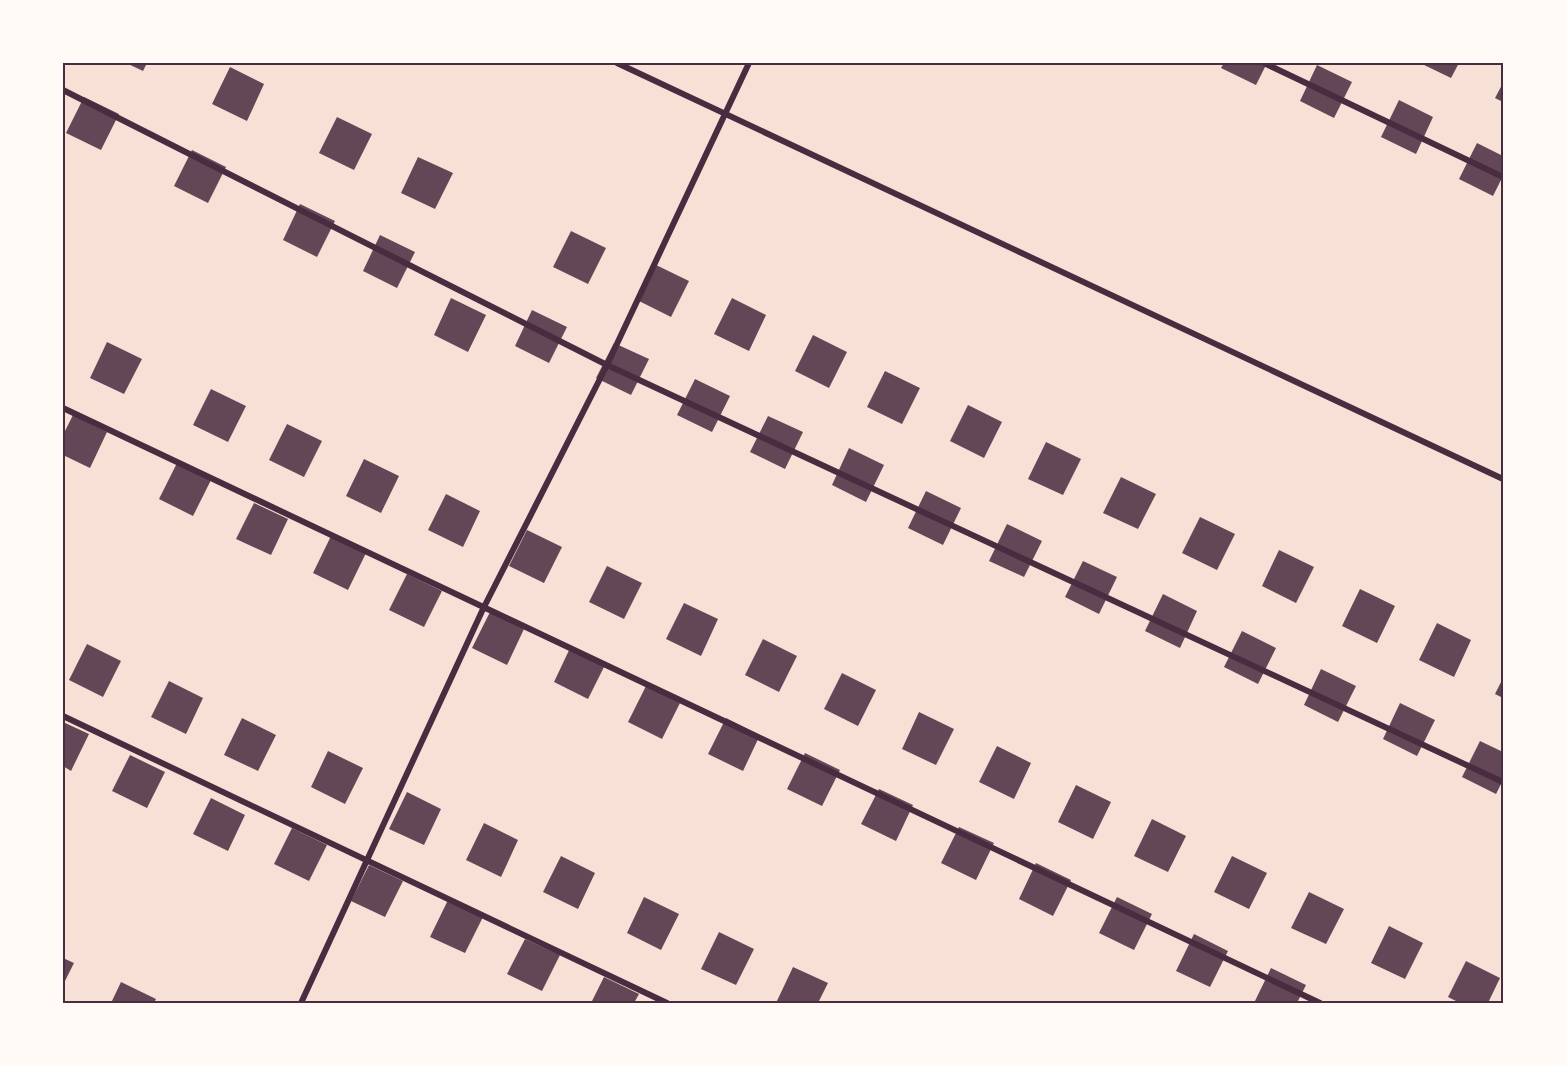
<svg xmlns="http://www.w3.org/2000/svg" width="1566" height="1066" font-family="'Exo 2',sans-serif">
	<rect width="100%" height="100%" fill="#f7e1d7"/>
	<path fill="#644757" d="M 126,63 L 147,63 L 143,71 Z
		M 1224,63 L 1267,63 L 1256,85 L 1221,68 Z
		M 1420,63 L 1459,63 L 1451,78 Z
		M 1317,65 L 1352,82 L 1334,118 L 1300,101 Z
		M 230,67 L 264,84 L 247,121 L 212,104 Z
		M 1503,83 L 1503,102 L 1495,98 Z
		M 84,97 L 119,114 L 101,150 L 66,133 Z
		M 1399,100 L 1433,117 L 1416,154 L 1381,137 Z
		M 337,117 L 372,134 L 354,170 L 319,153 Z
		M 1477,143 L 1503,156 L 1503,176 L 1493,196 L 1459,179 Z
		M 192,150 L 226,167 L 208,203 L 174,186 Z
		M 418,157 L 453,173 L 435,209 L 401,193 Z
		M 300,204 L 335,221 L 317,257 L 283,240 Z
		M 571,231 L 606,248 L 588,284 L 553,267 Z
		M 380,235 L 415,252 L 397,288 L 363,271 Z
		M 654,264 L 689,281 L 671,317 L 637,300 Z
		M 451,298 L 486,315 L 468,352 L 434,335 Z
		M 732,298 L 766,315 L 749,351 L 714,334 Z
		M 532,310 L 567,327 L 549,363 L 515,346 Z
		M 813,335 L 847,352 L 829,388 L 795,371 Z
		M 107,342 L 142,359 L 124,394 L 90,378 Z
		M 614,343 L 649,359 L 631,395 L 596,378 Z
		M 885,371 L 920,388 L 902,424 L 867,407 Z
		M 695,379 L 730,396 L 712,432 L 677,415 Z
		M 211,389 L 246,406 L 228,442 L 193,425 Z
		M 968,405 L 1002,422 L 984,458 L 950,441 Z
		M 73,415 L 107,432 L 90,468 L 63,455 L 63,435 Z
		M 768,416 L 803,432 L 785,469 L 750,452 Z
		M 287,424 L 322,441 L 304,477 L 269,460 Z
		M 1046,442 L 1081,459 L 1063,495 L 1028,479 Z
		M 849,448 L 884,465 L 866,502 L 832,485 Z
		M 364,459 L 399,476 L 381,513 L 346,496 Z
		M 177,463 L 211,480 L 193,516 L 159,499 Z
		M 1121,477 L 1156,494 L 1138,529 L 1103,513 Z
		M 926,491 L 961,508 L 943,545 L 908,528 Z
		M 446,494 L 480,511 L 463,547 L 428,530 Z
		M 254,503 L 288,519 L 271,555 L 236,539 Z
		M 1200,517 L 1235,534 L 1217,570 L 1182,553 Z
		M 1007,524 L 1042,541 L 1024,577 L 989,561 Z
		M 527,530 L 562,547 L 544,583 L 509,566 Z
		M 331,536 L 366,553 L 348,590 L 313,573 Z
		M 1279,550 L 1314,567 L 1296,603 L 1262,586 Z
		M 1083,561 L 1117,577 L 1099,614 L 1065,597 Z
		M 607,566 L 642,583 L 624,619 L 589,602 Z
		M 407,574 L 442,591 L 424,627 L 389,610 Z
		M 1360,589 L 1395,606 L 1377,643 L 1342,626 Z
		M 1163,594 L 1197,611 L 1180,648 L 1145,631 Z
		M 684,603 L 718,619 L 701,656 L 666,639 Z
		M 490,612 L 524,629 L 507,665 L 472,648 Z
		M 1437,623 L 1471,640 L 1454,677 L 1419,660 Z
		M 1242,631 L 1276,648 L 1258,684 L 1224,667 Z
		M 763,639 L 797,656 L 779,692 L 745,675 Z
		M 87,644 L 121,661 L 103,697 L 69,680 Z
		M 571,646 L 606,663 L 588,699 L 554,682 Z
		M 1321,669 L 1356,686 L 1338,722 L 1304,705 Z
		M 842,673 L 876,690 L 858,726 L 824,709 Z
		M 1503,678 L 1503,698 L 1495,694 Z
		M 169,681 L 203,698 L 186,734 L 151,717 Z
		M 646,686 L 680,703 L 662,739 L 628,722 Z
		M 1400,703 L 1435,720 L 1417,756 L 1383,739 Z
		M 919,712 L 954,729 L 936,765 L 902,749 Z
		M 242,718 L 276,735 L 258,771 L 224,755 Z
		M 726,718 L 760,735 L 743,771 L 708,754 Z
		M 63,722 L 89,734 L 71,771 L 63,766 Z
		M 1480,741 L 1503,752 L 1503,780 L 1496,794 L 1462,777 Z
		M 997,746 L 1031,763 L 1014,799 L 979,782 Z
		M 328,751 L 363,768 L 345,804 L 311,787 Z
		M 805,753 L 840,770 L 822,806 L 787,789 Z
		M 130,755 L 165,772 L 147,808 L 112,791 Z
		M 1076,785 L 1111,802 L 1093,839 L 1058,822 Z
		M 879,789 L 913,805 L 896,841 L 861,824 Z
		M 407,792 L 441,809 L 424,845 L 389,829 Z
		M 211,798 L 245,815 L 228,851 L 193,834 Z
		M 1152,819 L 1186,836 L 1168,872 L 1134,856 Z
		M 484,823 L 518,840 L 501,877 L 466,860 Z
		M 959,827 L 994,843 L 976,880 L 941,863 Z
		M 292,828 L 327,845 L 309,881 L 274,864 Z
		M 561,856 L 595,873 L 578,909 L 543,892 Z
		M 1232,856 L 1267,873 L 1249,909 L 1214,892 Z
		M 1036,863 L 1071,880 L 1053,916 L 1019,899 Z
		M 369,865 L 403,881 L 385,917 L 351,901 Z
		M 1309,892 L 1344,909 L 1326,944 L 1291,928 Z
		M 644,897 L 679,914 L 661,950 L 627,933 Z
		M 1117,897 L 1152,914 L 1134,950 L 1099,933 Z
		M 448,900 L 483,917 L 465,953 L 430,937 Z
		M 1389,926 L 1423,943 L 1405,979 L 1371,963 Z
		M 719,932 L 754,949 L 736,985 L 701,969 Z
		M 1194,934 L 1228,951 L 1210,987 L 1176,971 Z
		M 525,939 L 560,955 L 542,991 L 507,974 Z
		M 63,958 L 74,963 L 63,985 Z
		M 1466,961 L 1500,978 L 1488,1003 L 1460,1003 L 1448,997 Z
		M 793,967 L 828,983 L 818,1003 L 776,1003 Z
		M 1271,968 L 1306,985 L 1297,1003 L 1254,1003 Z
		M 604,977 L 639,994 L 634,1003 L 591,1003 Z
		M 121,982 L 156,999 L 154,1003 L 111,1003 Z"/>
	<g fill="none" stroke-linecap="round" stroke-linejoin="round">
		<path stroke="#4a2c40" stroke-width="6" d="M 617,63 L 1503,479
			M 1264,63 L 1503,177
			M 63,90 L 607,365 L 1503,782
			M 63,408 L 1320,1003
			M 63,716 L 667,1003
			M 301,1003 L 483,609 L 607,365 L 749,63"/>
	</g>
	<rect width="1566" height="1066" fill="none" stroke="#fffaf5" stroke-width="129"/>
	<rect x="64" y="64" width="1438" height="938" fill="none" stroke="#4a2c40" stroke-width="2"/>
</svg>
